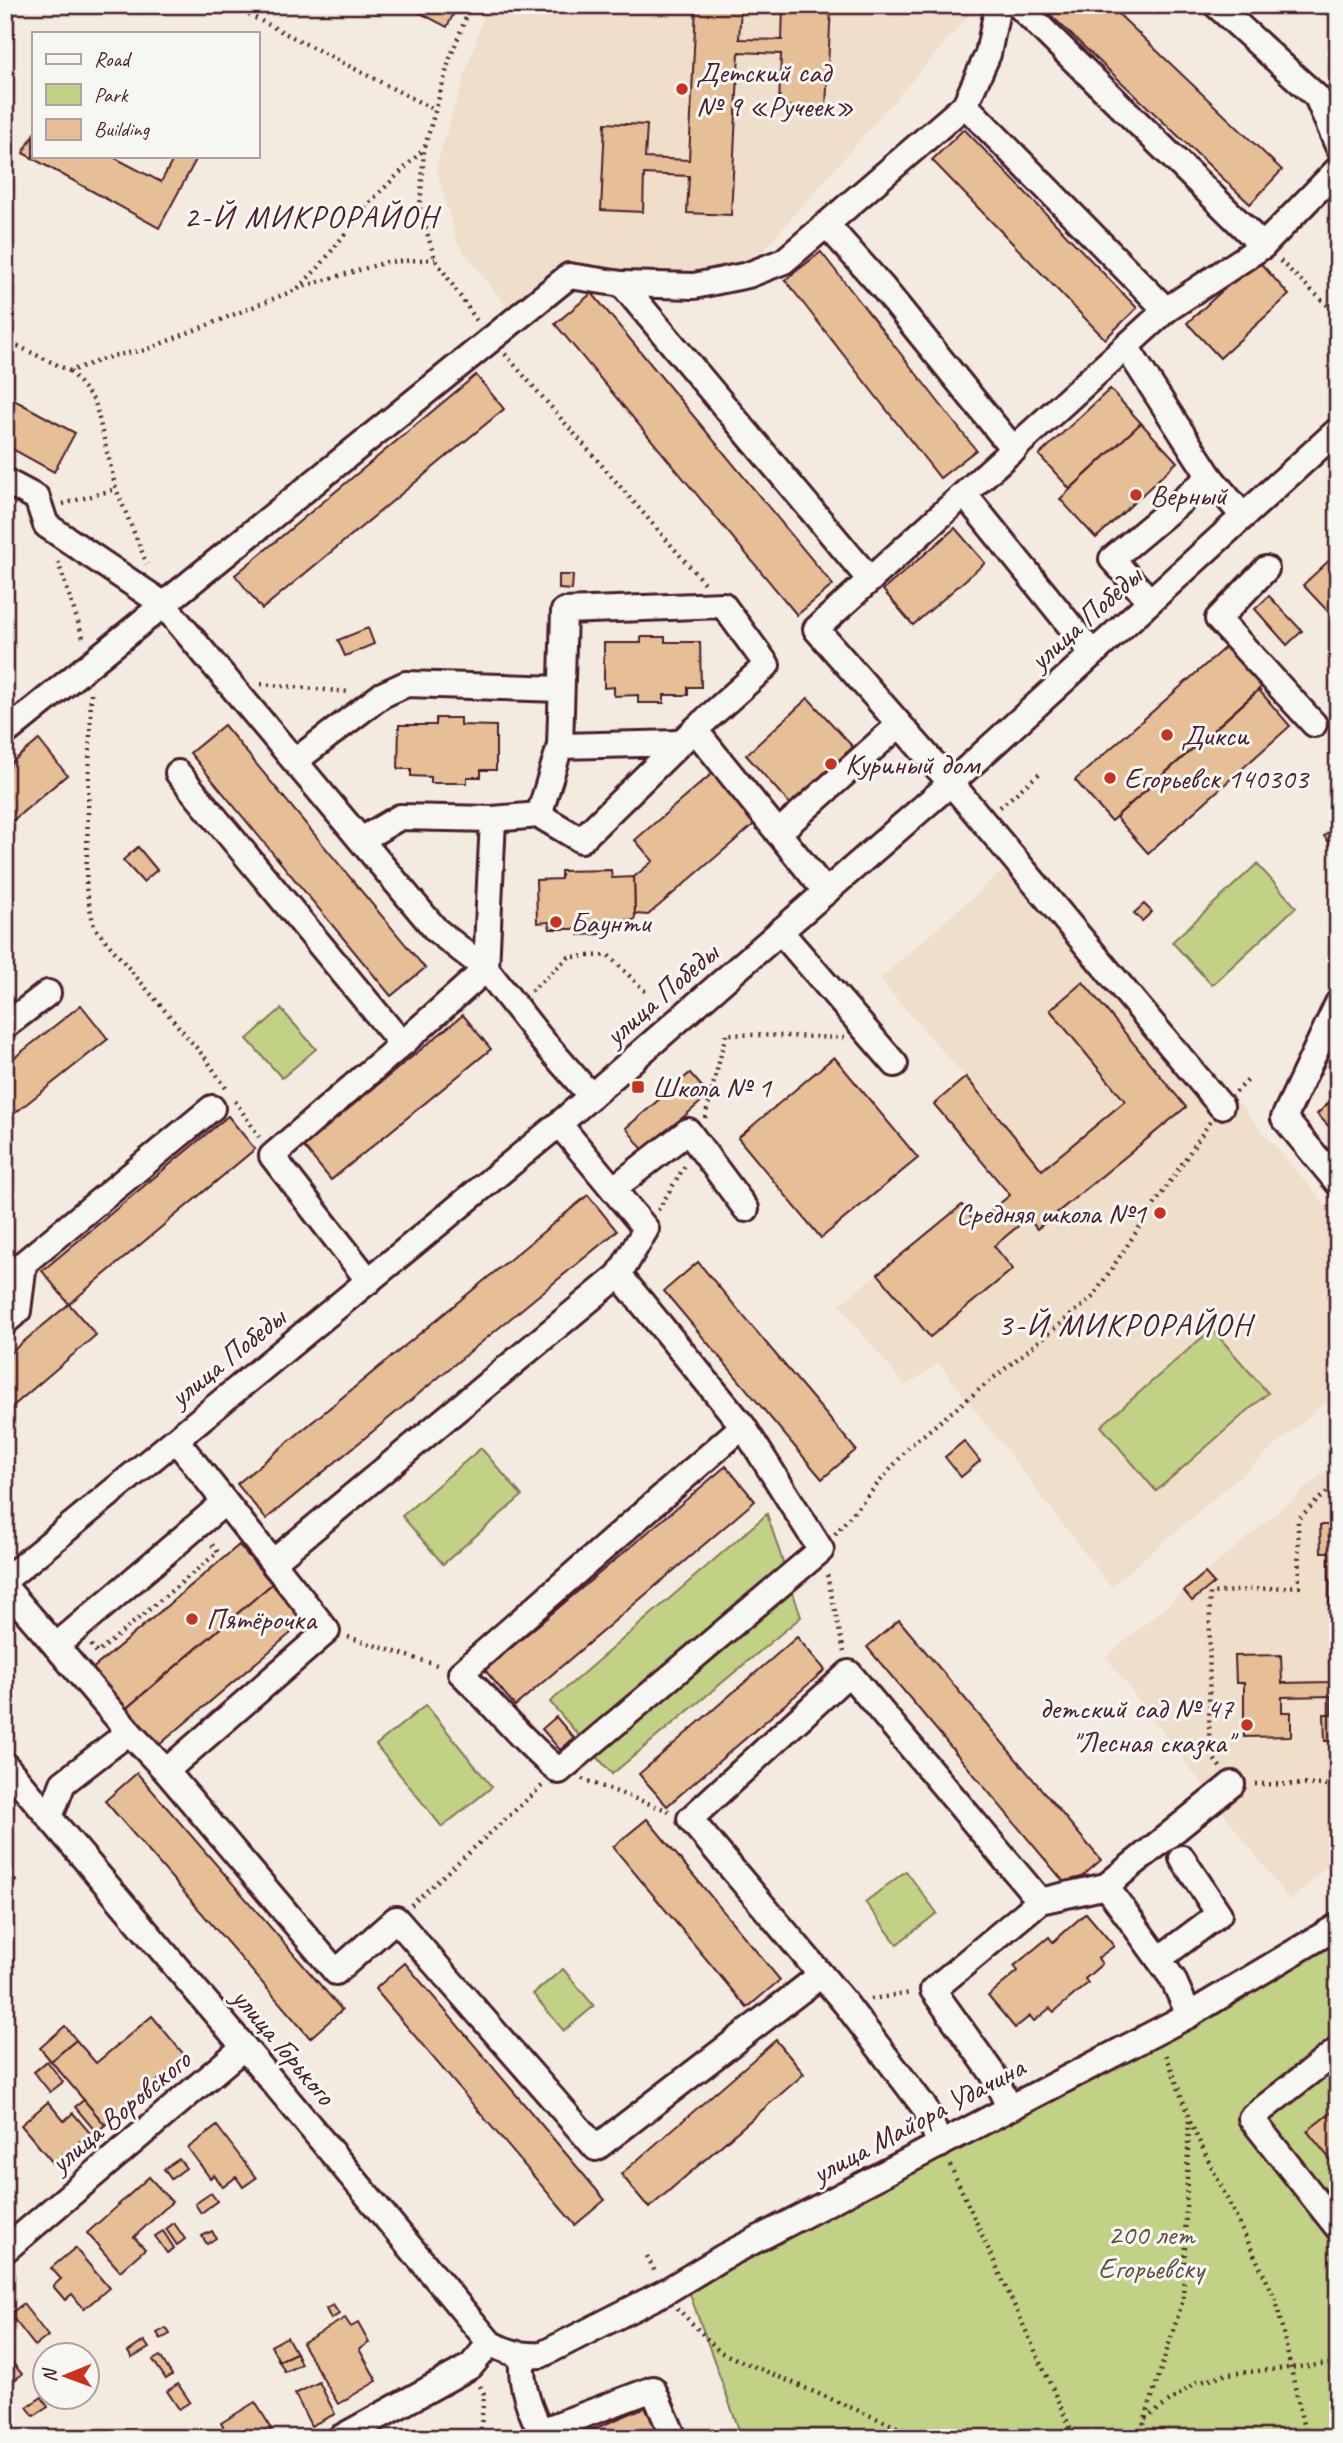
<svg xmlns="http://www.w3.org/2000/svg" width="1343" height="2443" font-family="Caveat,sans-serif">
<rect width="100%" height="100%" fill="#f3ebe0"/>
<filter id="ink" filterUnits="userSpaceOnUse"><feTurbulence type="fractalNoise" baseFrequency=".0143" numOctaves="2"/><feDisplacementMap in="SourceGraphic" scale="14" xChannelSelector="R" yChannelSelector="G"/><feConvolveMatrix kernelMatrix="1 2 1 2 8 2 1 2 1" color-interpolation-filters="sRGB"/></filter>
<g filter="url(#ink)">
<!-- built -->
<g fill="#efdeca">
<polygon points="487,5 958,5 972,12 755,260 691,273 626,273 564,263 508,308 457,243 436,166"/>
<polygon points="1025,851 1338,1220 1338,1392 1111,1587 939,1363 905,1386 839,1305 962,1205 976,1223 1010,1196 934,1104 965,1077 879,979"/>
<polygon points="1338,1461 1338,1856 1290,1901 1106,1657"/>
</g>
<!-- green -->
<g fill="#c1d185" stroke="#867858" stroke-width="2">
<polygon points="1257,864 1296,907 1212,985 1172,942"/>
<polygon points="281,1009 316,1049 282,1078 247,1039"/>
<polygon points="1212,1329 1268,1393 1156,1491 1101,1426"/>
<polygon points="481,1448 522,1496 443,1564 402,1516"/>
<polygon points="767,1514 801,1617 612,1774 550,1702"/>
<polygon points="426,1705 492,1787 442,1827 376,1745"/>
<polygon points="906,1871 937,1913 897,1944 865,1902"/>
<polygon points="1338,1940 1338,2438 742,2438 687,2286"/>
<polygon points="563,1969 594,2006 564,2031 533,1994"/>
</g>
<!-- building -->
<g fill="#e6bf97" stroke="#4a1f2b" stroke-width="2">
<polygon points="405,5 458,5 447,27"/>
<polygon points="696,5 741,6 739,39 782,40 783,5 831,5 826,108 779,106 781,54 739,52 731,215 687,213 689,176 644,174 643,212 601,210 605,123 647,125 645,158 689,160"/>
<polygon points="1040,5 1109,5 1282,170 1250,204"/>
<polygon points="964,129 1137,308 1105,339 932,160"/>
<polygon points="33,135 33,156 116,156 115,158 161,182 175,156 198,156 159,228 23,153"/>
<polygon points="821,252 976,450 940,478 785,280"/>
<polygon points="1257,259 1289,295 1220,358 1187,323"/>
<polygon points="592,293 833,585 797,615 555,324"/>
<polygon points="476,375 504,409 262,609 235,575"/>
<polygon points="1110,389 1141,423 1070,489 1039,455"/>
<polygon points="5,395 75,433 54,472 5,445"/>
<polygon points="1141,423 1177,462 1096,538 1060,499"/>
<polygon points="955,528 985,563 913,625 883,590"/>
<polygon points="1338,552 1338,618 1336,620 1303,585"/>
<polygon points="559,575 573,575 572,590 559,589"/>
<polygon points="1269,596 1302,631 1287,645 1255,609"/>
<polygon points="368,628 374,644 345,656 338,640"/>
<polygon points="641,637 665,637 665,642 700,642 701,687 688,687 688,695 664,695 664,703 638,703 638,695 614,696 614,687 604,688 604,643 641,643"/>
<polygon points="1230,643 1266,683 1111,821 1075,780"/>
<polygon points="1259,690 1290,726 1148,853 1116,817"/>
<polygon points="808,698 853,747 790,804 746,755"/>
<polygon points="436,718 460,718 460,725 496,726 496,770 481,770 481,777 467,777 467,783 431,783 431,777 411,776 411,769 398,769 399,725 436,725"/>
<polygon points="224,725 425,968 391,996 190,753"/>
<polygon points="39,740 67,775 5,827 5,768"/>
<polygon points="715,771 758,821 648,915 635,914 634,877 653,861 635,840"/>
<polygon points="1338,824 1338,853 1324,836"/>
<polygon points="138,847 157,870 143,882 123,860"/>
<polygon points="611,870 612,878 634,877 635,920 625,920 626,928 600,928 600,934 579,935 579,929 550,929 549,922 537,923 536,880 561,879 561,871"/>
<polygon points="1144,904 1152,912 1142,921 1134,913"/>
<polygon points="1083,982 1186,1107 1037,1229 1028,1218 994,1246 1013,1269 930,1337 878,1274 962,1205 976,1223 1010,1195 934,1104 966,1077 1042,1170 1125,1101 1050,1010"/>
<polygon points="81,1005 108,1039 5,1121 5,1065"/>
<polygon points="463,1015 491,1049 331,1180 303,1146"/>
<polygon points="834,1057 918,1158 821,1238 738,1138"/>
<polygon points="690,1073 709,1095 644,1151 626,1128"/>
<polygon points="1338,1094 1338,1136 1317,1114"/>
<polygon points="228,1116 255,1149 69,1304 42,1271"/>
<polygon points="588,1195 617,1231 266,1519 237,1484"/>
<polygon points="698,1262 856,1450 822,1479 664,1291"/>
<polygon points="69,1304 96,1335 5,1413 5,1357"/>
<polygon points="964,1441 980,1461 961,1477 945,1457"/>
<polygon points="726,1466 755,1501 515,1706 485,1670"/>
<polygon points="1320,1525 1338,1525 1338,1741 1325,1741 1324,1714 1331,1714 1331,1696 1282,1697 1282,1712 1291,1712 1291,1736 1244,1737 1244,1683 1236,1683 1235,1656 1281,1655 1282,1683 1330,1682 1329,1552 1321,1552"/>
<polygon points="239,1545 272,1584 117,1716 84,1676"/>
<polygon points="1205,1573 1214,1583 1192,1601 1184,1591"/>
<polygon points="272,1584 304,1622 159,1745 127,1708"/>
<polygon points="899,1620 1101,1860 1069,1888 867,1647"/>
<polygon points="797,1637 825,1670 667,1806 639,1774"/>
<polygon points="556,1717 574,1738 560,1750 542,1729"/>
<polygon points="137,1773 342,2010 310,2038 105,1801"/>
<polygon points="647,1819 780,1980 747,2008 613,1847"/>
<polygon points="5,1868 16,1881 5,1891"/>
<polygon points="1086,1913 1114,1946 1098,1958 1102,1964 1085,1979 1088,1983 1054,2012 1050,2008 1034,2021 1030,2016 1015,2028 988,1996 1018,1971 1014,1966 1049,1937 1053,1942"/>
<polygon points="405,1963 605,2200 575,2225 375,1989"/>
<polygon points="152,2016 186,2057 105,2125 51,2061 76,2040 96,2063"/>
<polygon points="65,2026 76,2040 51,2061 40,2048"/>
<polygon points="776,2040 804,2074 649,2208 621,2174"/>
<polygon points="47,2061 63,2082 50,2092 34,2072"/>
<polygon points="84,2100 105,2125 96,2132 75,2107"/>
<polygon points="48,2102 64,2121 73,2113 90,2133 53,2163 21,2125"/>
<polygon points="1338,2107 1338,2169 1307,2131"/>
<polygon points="217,2126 256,2178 243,2187 236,2177 223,2187 214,2175 210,2178 188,2148"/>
<polygon points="179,2159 186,2168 171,2179 164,2169"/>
<polygon points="149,2177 172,2202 134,2237 145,2249 120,2271 87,2233"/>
<polygon points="5,2191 12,2199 5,2205"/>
<polygon points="211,2193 217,2201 201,2213 195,2204"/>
<polygon points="174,2223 185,2239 177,2245 166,2229"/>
<polygon points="163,2231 174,2248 167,2253 155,2236"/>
<polygon points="212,2231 216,2238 207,2244 202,2236"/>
<polygon points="75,2248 109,2288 84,2309 72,2294 65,2300 53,2286 61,2279 51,2268"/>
<polygon points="23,2304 48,2336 35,2346 10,2314"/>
<polygon points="333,2305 339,2314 331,2319 326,2309"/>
<polygon points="345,2318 351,2327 358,2323 369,2343 359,2349 377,2381 338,2404 302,2343"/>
<polygon points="166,2328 170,2334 161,2339 157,2333"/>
<polygon points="287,2337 296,2353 279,2361 271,2346"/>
<polygon points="144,2341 149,2348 132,2358 128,2352"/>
<polygon points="296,2353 301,2364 285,2372 279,2361"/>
<polygon points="5,2354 22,2374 5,2388"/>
<polygon points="160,2356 172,2375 166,2379 153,2360"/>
<polygon points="319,2382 335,2414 311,2426 295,2394"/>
<polygon points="178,2384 190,2402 179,2409 167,2391"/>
<polygon points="42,2397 48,2407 34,2416 27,2407"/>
<polygon points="255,2402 272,2429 263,2435 265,2438 229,2438 221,2423"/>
<polygon points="646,2407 659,2438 572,2438"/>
</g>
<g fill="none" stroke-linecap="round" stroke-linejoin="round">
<!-- minor casing -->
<g stroke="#4a1f2b" stroke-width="30">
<g id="minor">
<polyline points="1018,5 1263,246"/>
<polyline points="1216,5 1317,97 1338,146"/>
<polyline points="965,105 1166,310"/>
<polyline points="827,225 883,288 1014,450"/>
<polyline points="622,284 694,286 748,275 784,261 965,105 988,54 998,5"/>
<polyline points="1127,348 1210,477 1243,516"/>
<polyline points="5,481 37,498 46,525 163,604 436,930 486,969 541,1039 591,1096"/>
<polyline points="965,495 1093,654"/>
<polyline points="1266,569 1218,619 1314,724"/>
<polyline points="1150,601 1112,559 1210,477"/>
<polyline points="695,730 826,892"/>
<polyline points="5,733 569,276 622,284 870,580"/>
<polyline points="295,761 382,695 406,684 561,689"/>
<polyline points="178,773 402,1044 272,1156 369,1281"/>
<polyline points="539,815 560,746 564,611 723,605 767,665 680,743"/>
<polyline points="778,833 899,725"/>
<polyline points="361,840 400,817 493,819"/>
<polyline points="780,931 895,1064"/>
<polyline points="1338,1003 1284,1118 1338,1183"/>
<polyline points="5,1026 48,993"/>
<polyline points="402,1044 486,969 493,819 539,815 581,840 680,743 560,746"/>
<polyline points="1221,1106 951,783 816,629 1166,310 1263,246 1338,169"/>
<path d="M559 1124 646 1229 619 1275 743 1426 821 1550 559 1771C523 1742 494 1705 461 1673L743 1426"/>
<polyline points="613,1189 688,1131 746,1209"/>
<polyline points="5,1322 18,1311 24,1263 212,1108"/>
<polyline points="273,1562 619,1275"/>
<polyline points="5,1580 559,1124 951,783 1338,430"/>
<polyline points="5,1587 56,1646"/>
<polyline points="129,1732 56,1646 225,1502"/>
<path d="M5 1765 244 2047 490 2343C508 2353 521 2356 541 2355L665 2292 723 2257 1189 2015 1338 1926"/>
<polyline points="166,1771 336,1972 396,1919 596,2148 821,1975"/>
<polyline points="50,1817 63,1783 129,1732 166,1771 327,1631 176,1440"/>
<polyline points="1106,1886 1232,1784"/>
<polyline points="1159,1959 1219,1914 1182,1858"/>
<polyline points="1338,2050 1251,2118 1338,2228"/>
<polyline points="1009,2107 993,2074 933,1990 1040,1901 1106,1886 1173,1979 1189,2015"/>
<polyline points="940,2145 925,2108 845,2003 690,1819 849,1673 1040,1901"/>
<polyline points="5,2250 244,2047"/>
<path d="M522 2356C520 2386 530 2412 544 2438"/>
<polyline points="541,2431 653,2389 674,2438"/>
<polyline points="340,2438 471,2366 490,2343"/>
</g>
</g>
<!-- path -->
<g stroke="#4a1f2b" stroke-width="4.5" stroke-dasharray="2 5" stroke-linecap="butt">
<polyline points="230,5 435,110"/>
<polyline points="471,5 450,58 424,150 420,209 435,259 477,321"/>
<polyline points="1280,261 1338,315"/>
<polyline points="298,288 319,267 369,203 423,150"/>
<polyline points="5,340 70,371 112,356 145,350 308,285 387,262 435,259"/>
<polyline points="505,354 704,583"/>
<polyline points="70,371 95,402 116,489 147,564"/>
<polyline points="63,504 116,489"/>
<polyline points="58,562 84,640"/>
<polyline points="261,684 349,692"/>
<polyline points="91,693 86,888 94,927 206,1059 228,1091"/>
<polyline points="1000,807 1040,773"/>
<polyline points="531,991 569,957 608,955 648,994"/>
<polyline points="1236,1092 1248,1080"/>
<polyline points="235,1101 259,1137"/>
<polyline points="705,1118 726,1034 844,1038"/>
<polyline points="658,1210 686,1164"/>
<polyline points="835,1534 911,1445 1092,1298 1210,1122"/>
<polyline points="827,1575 844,1652"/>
<polyline points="348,1637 440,1666"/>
<polyline points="91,1645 97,1653 218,1552 209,1541"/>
<polyline points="1220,1767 1209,1752 1210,1593 1299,1586 1298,1519 1338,1481"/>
<polyline points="582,1779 669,1811"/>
<polyline points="1255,1784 1338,1785"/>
<polyline points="411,1905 542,1786"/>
<polyline points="871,1999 911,1993"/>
<polyline points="1190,2122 1276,2300 1306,2438"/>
<polyline points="950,2165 1075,2438"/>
<polyline points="647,2256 656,2274"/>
<polyline points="677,2308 720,2352 923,2438"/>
<polyline points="480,2386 484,2394 480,2438"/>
<polyline points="1145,2419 1197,2382 1228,2374 1338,2363"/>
<polyline points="1139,2438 1183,2300 1189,2118 1165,2051"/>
</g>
<!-- minor -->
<use href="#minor" stroke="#f6f6f2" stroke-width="24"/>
</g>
</g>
<!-- markers -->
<g fill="#c8321e" stroke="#f6f6f2" stroke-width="2.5">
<circle cx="682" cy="89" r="7"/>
<circle cx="1136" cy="495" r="7"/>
<circle cx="1167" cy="735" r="7"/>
<circle cx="831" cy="764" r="7"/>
<circle cx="1110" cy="778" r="7"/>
<circle cx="556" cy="922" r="7"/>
<rect x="631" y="1080" width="14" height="14" rx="3.5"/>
<circle cx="1160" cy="1213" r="7"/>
<circle cx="192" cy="1619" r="7"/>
<circle cx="1247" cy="1725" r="7"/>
</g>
<g text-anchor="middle" stroke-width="6" stroke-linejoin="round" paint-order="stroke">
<!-- poi labels -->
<g font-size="30" fill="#4a1f2b" stroke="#f6f6f2" text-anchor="start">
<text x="696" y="82">Детский сад<tspan x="696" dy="34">№ 9 «Ручеек»</tspan></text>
<text x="1150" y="505">Верный</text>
<text x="1181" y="745">Дикси</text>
<text x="845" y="774">Куриный дом</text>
<text x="1124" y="788">Егорьевск 140303</text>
<text x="570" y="932">Баунти</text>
<text x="652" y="1097">Школа № 1</text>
<text x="1146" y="1223" text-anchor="end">Средняя школа №1</text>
<text x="206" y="1629">Пятёрочка</text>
<text x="1233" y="1718" text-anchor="end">детский сад № 47<tspan x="1233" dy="34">"Лесная сказка"</tspan></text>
</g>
<!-- street labels -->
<g font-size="30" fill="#4a1f2b" stroke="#f6f6f2">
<text transform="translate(1085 618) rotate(-42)" y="10">улица Победы</text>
<text transform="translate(661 994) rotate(-41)" y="10">улица Победы</text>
<text transform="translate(227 1357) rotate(-39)" y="10">улица Победы</text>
<text transform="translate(284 2046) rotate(50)" y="10">улица Горького</text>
<text transform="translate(120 2111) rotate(-40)" y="10">улица Воровского</text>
<text transform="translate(918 2120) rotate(-28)" y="10">улица Майора Удачина</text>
</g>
<!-- park labels -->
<g font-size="30" fill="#684c42" stroke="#f6f6f2">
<text x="1151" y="2244">200 лет<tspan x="1151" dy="34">Егорьевску</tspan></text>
</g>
<!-- neighbourhood labels -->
<g font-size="32" letter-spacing="2" fill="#4a1f2b" stroke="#f6f6f2">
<text x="311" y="227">2-Й МИКРОРАЙОН</text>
<text x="1125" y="1335">3-Й МИКРОРАЙОН</text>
</g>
</g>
<!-- margin -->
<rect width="1343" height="2443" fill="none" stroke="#f6f6f2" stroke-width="28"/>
<rect x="14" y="14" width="1315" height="2415" fill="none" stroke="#4a1f2b" stroke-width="2.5" filter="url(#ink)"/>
<!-- legend -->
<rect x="32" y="32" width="228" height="126" fill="#f6f6f2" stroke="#b1a0a2" stroke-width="2"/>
<rect x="46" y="54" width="35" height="10" fill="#f6f6f2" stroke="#b1a0a2" stroke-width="2"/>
<text x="94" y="66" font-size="21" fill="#4a1f2b">Road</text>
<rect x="46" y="84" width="35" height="21" fill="#c1d185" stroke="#b1a0a2" stroke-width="2"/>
<text x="94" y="102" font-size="21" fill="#4a1f2b">Park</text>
<rect x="46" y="119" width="35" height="21" fill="#e6bf97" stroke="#b1a0a2" stroke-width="2"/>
<text x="94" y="136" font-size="21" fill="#4a1f2b">Building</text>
<!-- north arrow -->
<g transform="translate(66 2376) rotate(269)"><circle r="33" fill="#f6f6f2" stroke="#b1a0a2" stroke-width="2"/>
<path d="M0-5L12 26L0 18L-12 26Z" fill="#c8321e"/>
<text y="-10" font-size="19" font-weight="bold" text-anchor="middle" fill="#4a1f2b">N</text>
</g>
</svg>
